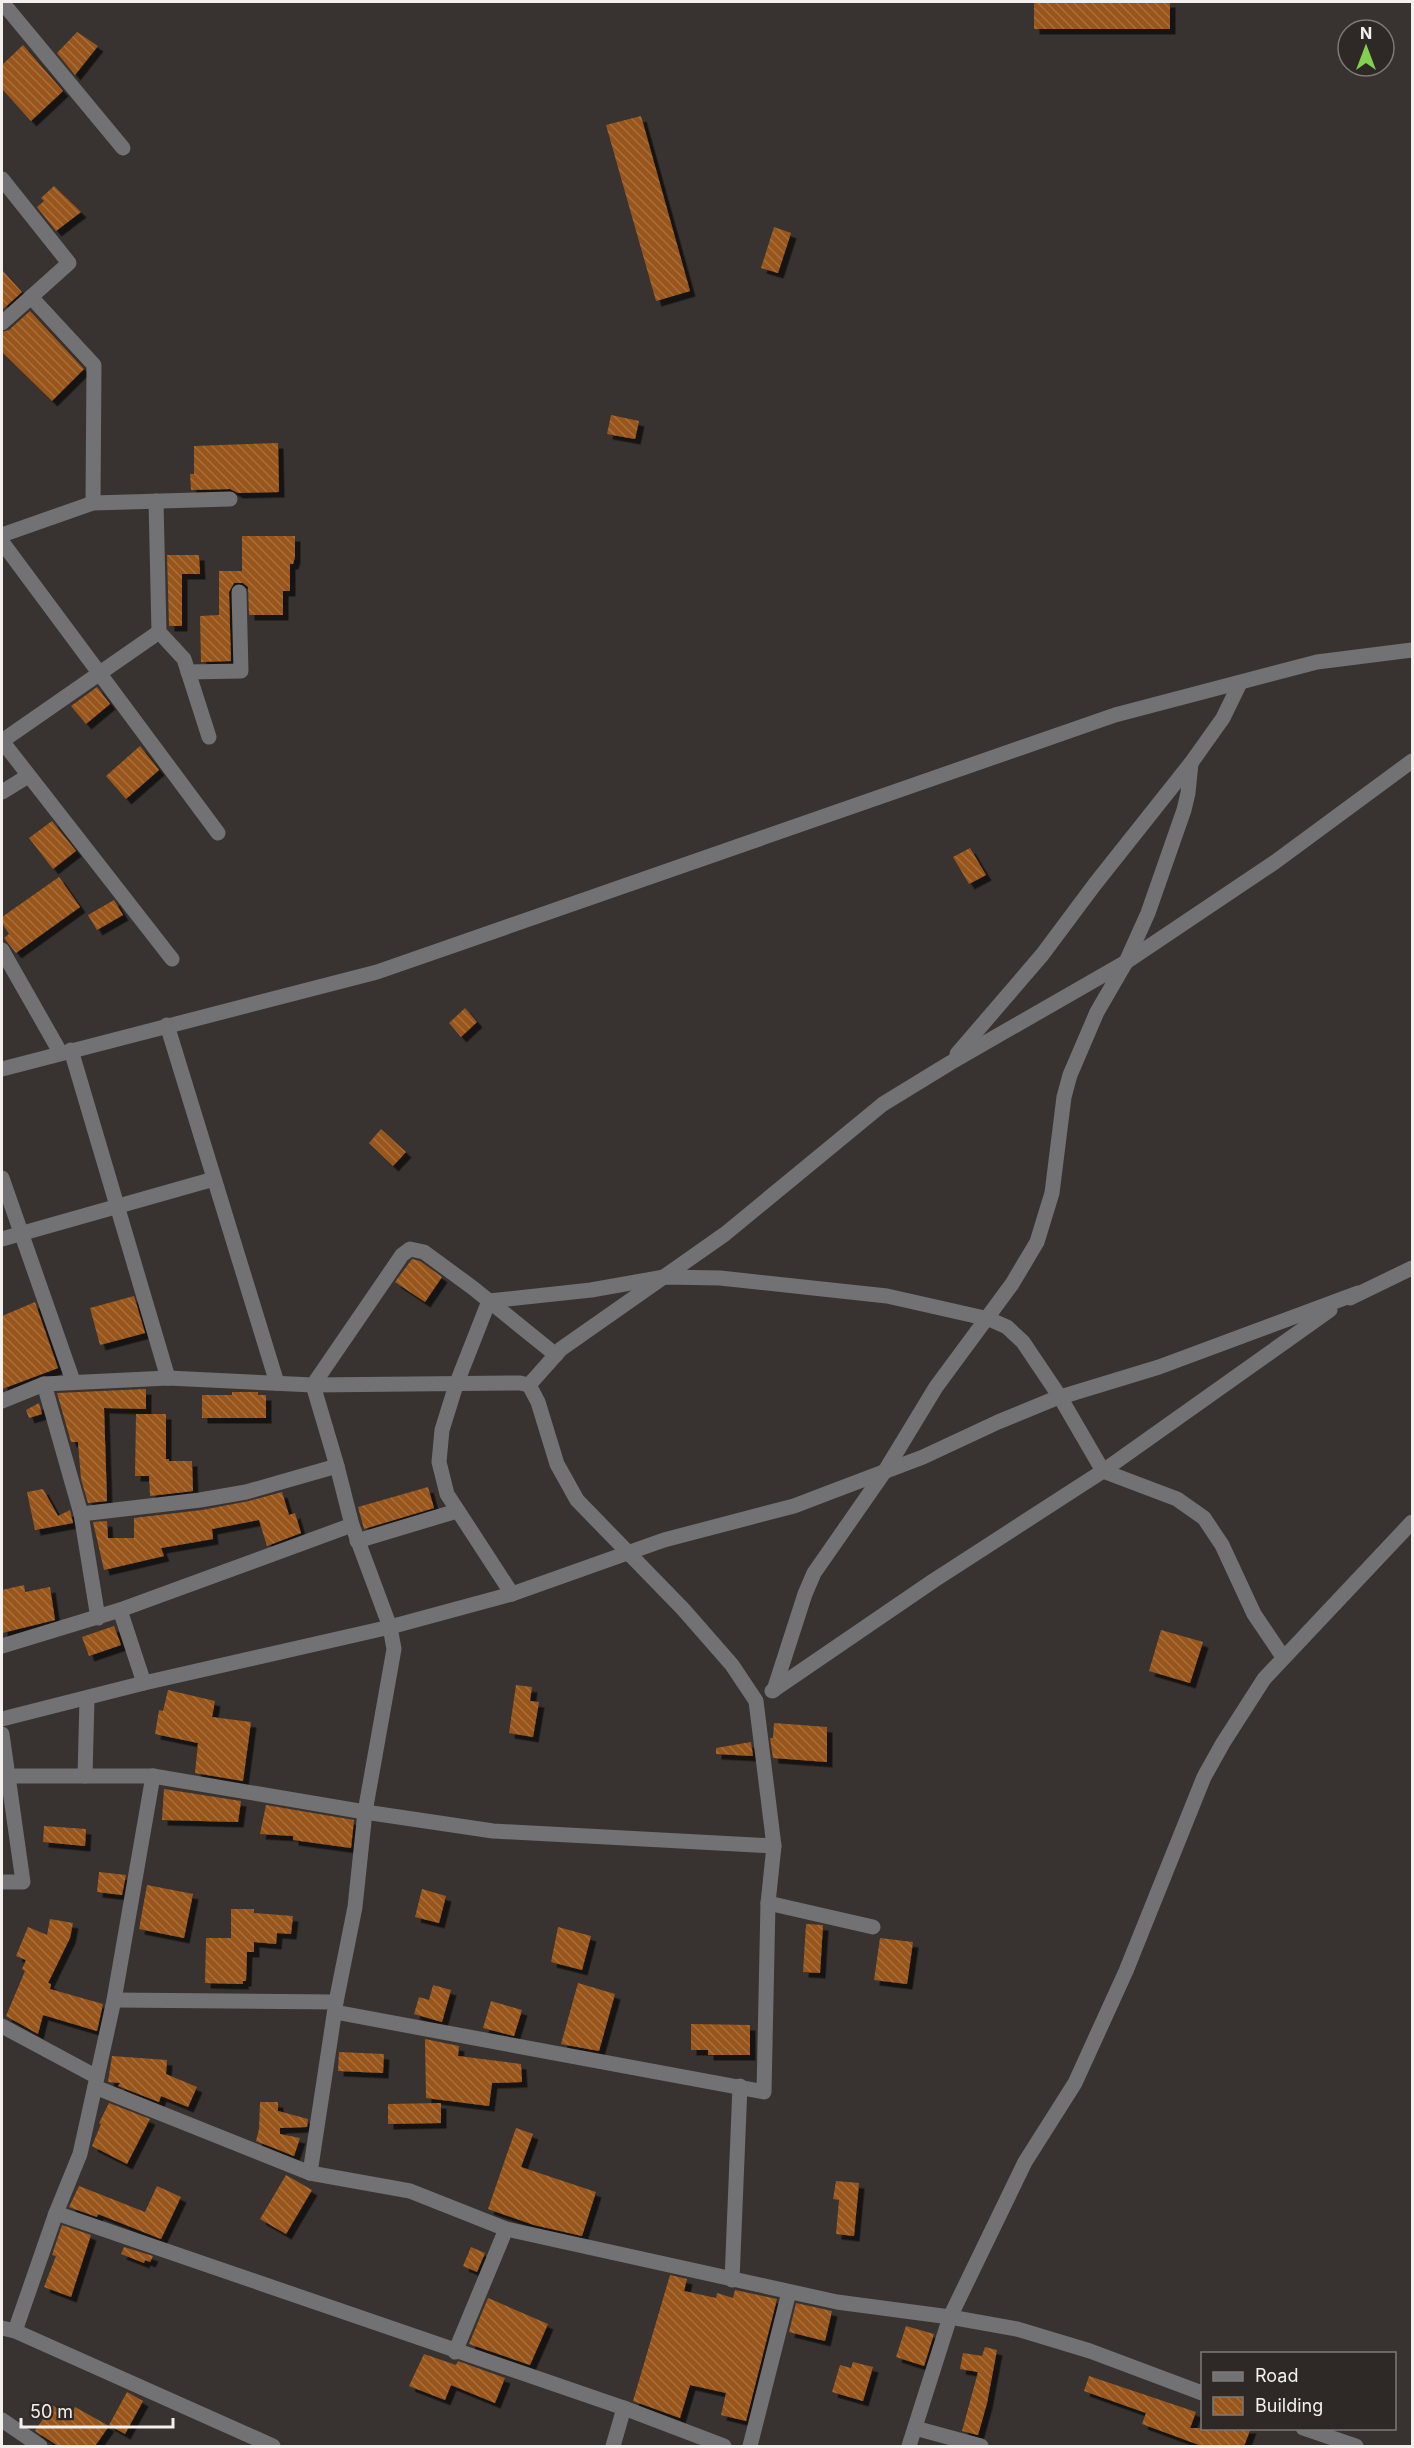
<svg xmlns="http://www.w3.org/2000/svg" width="1414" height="2448" font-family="Inter,sans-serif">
<defs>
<pattern id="building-back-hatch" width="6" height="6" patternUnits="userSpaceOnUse" patternTransform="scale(1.5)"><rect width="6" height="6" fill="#99561a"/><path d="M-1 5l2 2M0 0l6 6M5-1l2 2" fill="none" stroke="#a86f3c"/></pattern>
<filter id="shadow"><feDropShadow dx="5.5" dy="5.5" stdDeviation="0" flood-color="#0009"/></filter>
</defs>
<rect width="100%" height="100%" fill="#383330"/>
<!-- building -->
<g fill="url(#building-back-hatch)" filter="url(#shadow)">
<rect x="1034" y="2" width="136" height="27"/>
<polygon points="77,32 98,46 75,75 57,53"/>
<polygon points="23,45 63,91 31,121 2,89 2,65"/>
<polygon points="641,116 690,291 656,301 606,125"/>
<polygon points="54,186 81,212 56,231 37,207 44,201 41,198"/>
<polygon points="774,227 791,233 778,273 761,268"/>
<polygon points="2,270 22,292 2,310"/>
<polygon points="30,311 84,369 52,401 2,352 2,332 9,330"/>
<polygon points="611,415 639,421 635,439 607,434"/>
<polygon points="278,443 279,492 238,493 230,489 191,490 190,474 194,474 194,446"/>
<polygon points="242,536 295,536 295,557 293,564 290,564 290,591 283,591 283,615 249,615 248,587 243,583 234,583 229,592 231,661 201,662 200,616 219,615 219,571 242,571"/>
<polygon points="167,555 199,555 200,574 182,574 182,626 169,626"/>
<polygon points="97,687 110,704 86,724 71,706"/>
<polygon points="140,746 159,770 126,799 106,776"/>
<polygon points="52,821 76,851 53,869 29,838"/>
<polygon points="970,848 986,875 969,884 953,857"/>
<polygon points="59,877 80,907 16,953 4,938 9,934 2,923 2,917"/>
<polygon points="114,900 123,915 97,930 88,915"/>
<polygon points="465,1008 477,1022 461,1037 449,1023"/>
<polygon points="381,1129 406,1152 393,1166 369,1143"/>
<polygon points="412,1259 420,1261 442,1277 425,1302 395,1282"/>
<polygon points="134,1296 145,1333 100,1345 90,1308"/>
<polygon points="35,1302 58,1368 2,1389 2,1316"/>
<polygon points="146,1389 146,1409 104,1408 107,1501 88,1503 81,1479 78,1442 71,1442 57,1393"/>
<polygon points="232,1392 258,1392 258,1395 266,1395 266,1418 202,1418 202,1395 232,1395"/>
<polygon points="39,1403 42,1414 29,1418 26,1410"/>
<polygon points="136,1414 166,1414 166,1459 169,1459 169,1461 192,1461 193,1491 150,1496 149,1476 135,1476"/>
<polygon points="428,1487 434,1508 364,1529 358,1507"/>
<polygon points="43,1489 58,1516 70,1510 73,1523 35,1530 27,1492"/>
<polygon points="282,1492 289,1515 295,1513 301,1533 267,1546 259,1520 212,1529 213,1539 161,1548 164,1556 104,1570 93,1522 107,1521 108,1538 134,1538 134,1518 202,1510 249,1501"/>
<polygon points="24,1585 25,1592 50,1587 55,1620 2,1633 2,1590"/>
<polygon points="114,1626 121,1645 89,1656 82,1637"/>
<polygon points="1161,1630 1203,1642 1190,1683 1149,1671"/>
<polygon points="516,1685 532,1687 530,1701 539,1702 533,1737 509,1733"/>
<polygon points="168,1690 215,1701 212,1717 251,1722 243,1781 195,1773 198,1743 155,1734 159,1710 163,1711"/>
<polygon points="774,1723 827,1727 827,1762 773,1758 770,1738 773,1738"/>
<polygon points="751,1742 753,1756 716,1754 716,1748"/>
<polygon points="164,1789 241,1801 238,1822 162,1820"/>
<polygon points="266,1805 354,1820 351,1848 293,1840 293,1836 260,1834"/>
<polygon points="44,1826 86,1829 85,1846 43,1842"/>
<polygon points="99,1872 126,1875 122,1895 97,1892"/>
<polygon points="147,1885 193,1894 184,1938 139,1929"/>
<polygon points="422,1889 446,1896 439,1923 415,1917"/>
<polygon points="231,1909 254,1909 254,1913 293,1916 291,1934 277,1933 276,1944 254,1942 254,1952 247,1952 246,1981 243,1981 243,1984 205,1983 206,1938 231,1938"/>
<polygon points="50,1919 73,1923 70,1938 48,1983 51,1984 50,1989 103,2004 97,2031 43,2015 38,2034 6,2016 25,1971 22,1969 26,1960 16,1956 28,1927 47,1935"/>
<polygon points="806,1924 823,1925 820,1973 803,1972"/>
<polygon points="558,1927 591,1936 582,1970 551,1962"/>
<polygon points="880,1938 913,1942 907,1984 874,1980"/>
<polygon points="578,1983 615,1994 599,2051 561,2044"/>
<polygon points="433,1985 451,1990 442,2022 414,2014 419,1997 429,2000"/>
<polygon points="491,2001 522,2010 514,2036 483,2028"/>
<polygon points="691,2024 750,2025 750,2055 708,2055 708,2050 691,2050"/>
<polygon points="425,2039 459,2046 458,2056 521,2064 522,2082 492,2083 489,2106 426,2098"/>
<polygon points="339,2052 384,2054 383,2073 338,2071"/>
<polygon points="112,2056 167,2060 166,2074 197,2087 188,2107 161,2096 159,2102 118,2086 120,2083 108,2082"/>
<polygon points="260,2102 278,2102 278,2111 308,2119 307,2127 280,2128 280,2134 300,2138 294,2156 256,2141 259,2129"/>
<polygon points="109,2103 150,2119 127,2164 92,2146 101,2124 99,2123"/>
<polygon points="441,2103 441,2123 388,2124 388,2104"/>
<polygon points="516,2128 533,2134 521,2167 596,2192 582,2236 534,2225 488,2209"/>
<polygon points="286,2175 312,2190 286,2234 260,2219"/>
<polygon points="836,2181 859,2183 854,2236 836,2234 839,2200 833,2199"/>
<polygon points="79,2186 145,2212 157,2186 181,2197 161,2239 98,2214 97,2217 69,2207"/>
<polygon points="62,2225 91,2235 71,2297 44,2287 56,2256 52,2255"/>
<polygon points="124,2247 153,2256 150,2262 145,2260 144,2263 121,2254"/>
<polygon points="471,2247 485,2253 477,2272 463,2266"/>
<polygon points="670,2275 687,2279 684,2291 716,2298 717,2293 733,2298 735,2290 777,2299 746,2421 721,2415 726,2393 690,2385 680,2418 633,2401"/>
<polygon points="488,2298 548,2324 530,2365 469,2344"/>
<polygon points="796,2303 832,2311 825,2341 789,2332"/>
<polygon points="906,2326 934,2334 924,2366 896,2357"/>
<polygon points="985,2347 997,2350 987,2403 978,2435 962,2431 978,2372 960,2369 963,2353 982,2356"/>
<polygon points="424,2354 456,2365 458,2361 505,2378 495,2403 451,2385 445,2400 409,2386"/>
<polygon points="853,2362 873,2367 863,2401 832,2392 840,2365 851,2368"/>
<polygon points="1089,2376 1196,2412 1190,2428 1251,2428 1244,2446 1202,2446 1142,2424 1146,2413 1084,2391"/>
<polygon points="127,2392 143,2401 125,2434 109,2425"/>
<polygon points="52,2405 70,2416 75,2407 109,2426 95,2446 58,2446 35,2431"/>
</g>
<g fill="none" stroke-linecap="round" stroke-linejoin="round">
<!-- street -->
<g stroke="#727174" stroke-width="15">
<polyline points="2,2 123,148"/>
<polyline points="2,179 69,263 2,323"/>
<polyline points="31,297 94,365 93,503"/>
<polyline points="156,501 159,632 184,659 209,737"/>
<polyline points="2,535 93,503 230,499"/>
<polyline points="2,542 218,833"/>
<polyline points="188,672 241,671 239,592"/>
<polyline points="2,741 172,959"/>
<polyline points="2,741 159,632"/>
<polyline points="2,792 28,776"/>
<polyline points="2,950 60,1052"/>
<polyline points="167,1025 277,1383"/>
<polyline points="71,1050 168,1378"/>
<polyline points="957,1054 1042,955 1095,884 1191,763 1223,718 1240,683"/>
<polyline points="2,1069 377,972 1115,715 1317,662 1412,650"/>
<polyline points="2,1178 73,1381"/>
<polyline points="2,1239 214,1179"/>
<polyline points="1350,1298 1412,1268"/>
<polyline points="44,1384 81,1514 98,1618"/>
<polyline points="529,1385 561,1349 725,1234 883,1104 950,1063 1126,962 1275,862 1412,761"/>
<polyline points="2,1401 44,1384 168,1378 313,1385 520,1383 529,1385 538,1402 557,1464 577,1500 683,1609 732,1665 756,1701 774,1846 768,1903 764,2092 335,2012"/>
<polyline points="81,1514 200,1500 246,1492 337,1466"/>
<polyline points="357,1541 457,1511"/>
<polyline points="512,1594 447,1494 439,1462 442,1430 456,1385 489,1301 591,1290 664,1277 720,1278 887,1296 989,1319 1007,1327 1023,1342 1060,1397 1103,1471 1177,1499 1204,1518 1222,1545 1254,1614 1283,1657"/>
<polyline points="120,1610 144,1683"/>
<polyline points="2,1646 120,1610 352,1525"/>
<polyline points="774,1690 805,1594 814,1573 885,1471 936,1387 1012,1284 1037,1242 1052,1193 1064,1097 1070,1075 1097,1012 1126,962 1148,913 1184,810 1188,793 1191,763"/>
<polyline points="772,1691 933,1581 1103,1471 1330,1310"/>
<polyline points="2,1719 144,1683 390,1627 512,1594 664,1540 794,1506 828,1493 923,1457 998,1422 1054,1399 1159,1367 1358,1293"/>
<polyline points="2,1734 23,1882 2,1882"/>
<polyline points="8,1776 153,1776 365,1812 493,1831 774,1846"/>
<polyline points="85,1776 87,1699"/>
<polyline points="768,1903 873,1927"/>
<polyline points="114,2000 336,2002"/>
<polyline points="2,2026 97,2077"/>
<polyline points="95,2087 310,2173 410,2191 506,2229 837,2302 950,2317 1017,2329 1090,2351 1202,2393"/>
<polyline points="310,2173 336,2002 355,1907 365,1812 394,1649 390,1627 352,1525 337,1466 313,1385 402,1255 410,1249 424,1252 473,1288 556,1355"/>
<polyline points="56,2213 624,2408 724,2446"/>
<polyline points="732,2280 740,2086"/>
<polyline points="2,2328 15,2331 273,2446"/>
<polyline points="15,2331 56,2213 80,2154 114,2000 153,1776"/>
<polyline points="455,2352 506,2229"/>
<polyline points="2,2420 40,2446"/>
<polyline points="915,2428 981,2446"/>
<polyline points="1303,2428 1356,2446"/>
<polyline points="613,2446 624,2408"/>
<polyline points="750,2446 789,2292"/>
<polyline points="909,2446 950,2317 1025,2162 1075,2083 1126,1971 1204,1777 1223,1743 1264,1679 1412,1522"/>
</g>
</g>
<!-- border -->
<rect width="1414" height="2448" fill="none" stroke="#f3f0ee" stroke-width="6"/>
<!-- legend -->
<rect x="1201" y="2352" width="195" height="78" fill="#2e2926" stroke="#7d7976" stroke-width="1.5"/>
<rect x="1213" y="2372" width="30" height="9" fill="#727174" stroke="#7d7976" stroke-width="1.5"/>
<text x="1255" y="2382" font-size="18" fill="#f3f0ee">Road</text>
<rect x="1213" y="2397" width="30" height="18" fill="url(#building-back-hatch)" stroke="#7d7976" stroke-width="1.5"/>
<text x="1255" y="2412" font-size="18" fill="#f3f0ee">Building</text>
<!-- north arrow -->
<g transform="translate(1366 48)"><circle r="28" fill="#2e2926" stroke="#7d7976" stroke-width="1.5"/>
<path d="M0-4.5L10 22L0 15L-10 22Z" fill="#81d050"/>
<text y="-9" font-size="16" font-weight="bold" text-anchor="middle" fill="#f3f0ee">N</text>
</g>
<!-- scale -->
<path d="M21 2418v9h152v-9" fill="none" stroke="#f3f0ee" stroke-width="3"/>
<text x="30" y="2418" font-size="18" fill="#f3f0ee" stroke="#2e2926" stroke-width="4.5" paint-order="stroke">50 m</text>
</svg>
